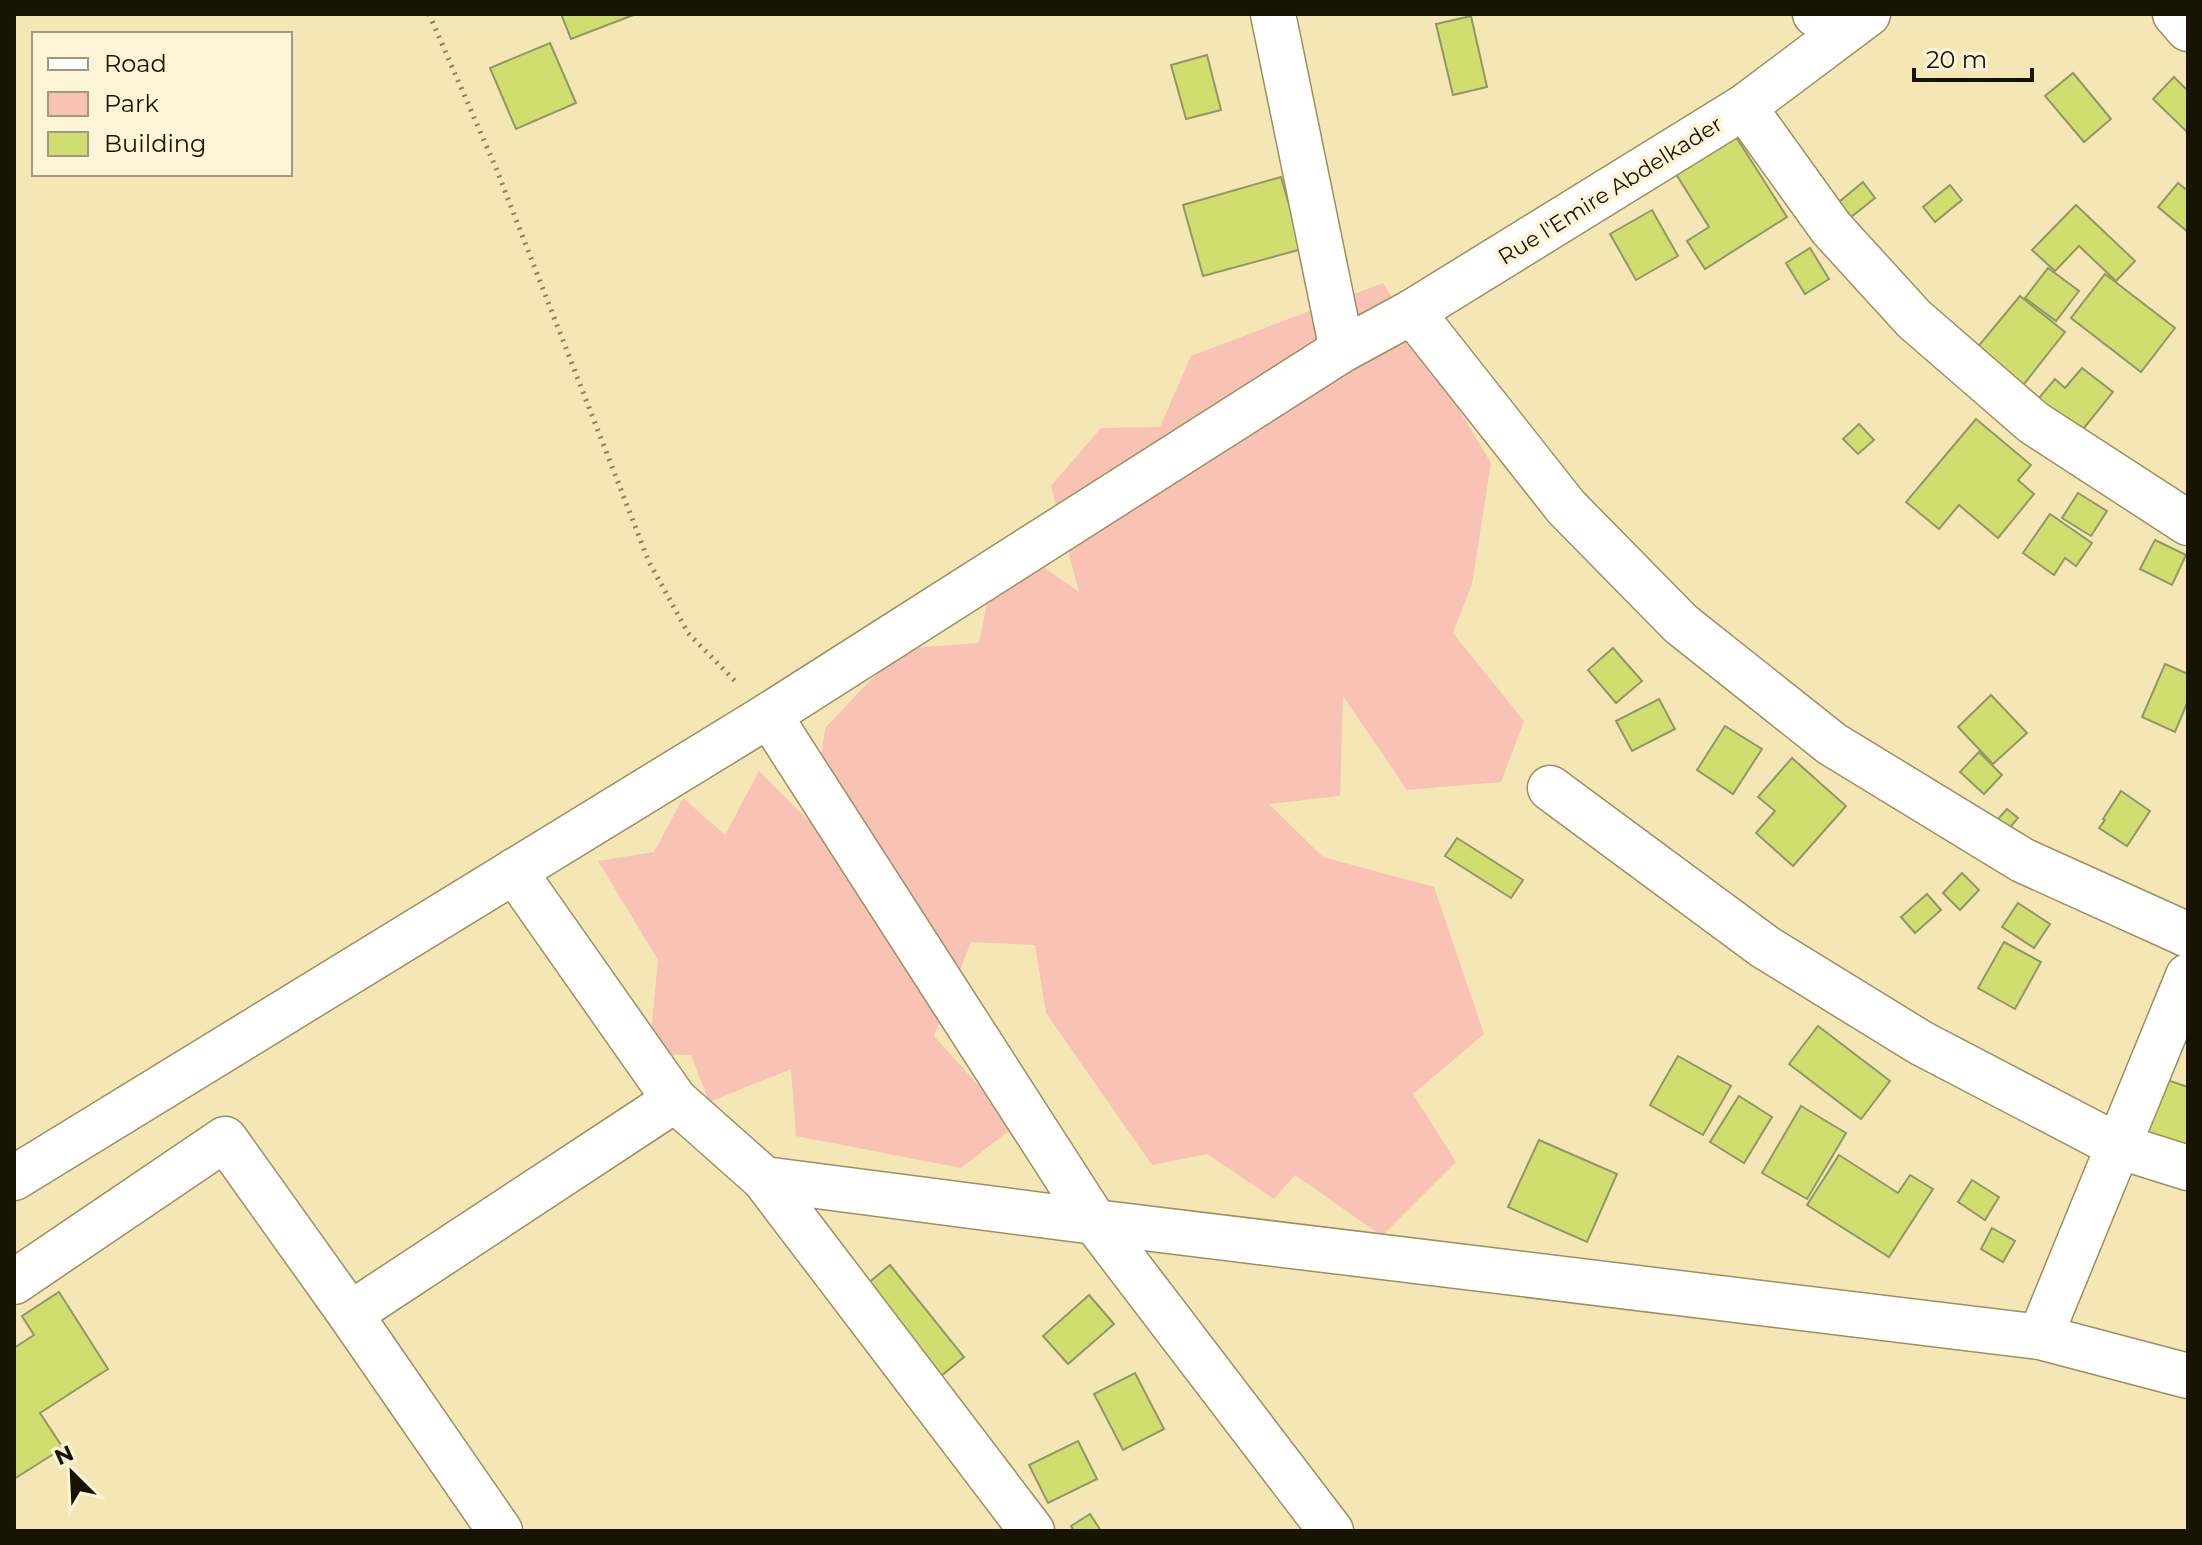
<svg xmlns="http://www.w3.org/2000/svg" width="2202" height="1545" font-family="Montserrat,sans-serif">
<rect width="100%" height="100%" fill="#f5e7b5"/>
<!-- green -->
<polygon fill="#f8c2b5" points="1383,283 1491,463 1472,584 1453,633 1524,721 1501,782 1407,790 1343,696 1340,796 1269,804 1323,857 1434,887 1484,1034 1413,1094 1456,1162 1382,1236 1295,1175 1274,1199 1207,1154 1152,1165 1046,1013 1035,945 971,942 934,1036 1015,1126 961,1168 796,1136 791,1069 709,1102 691,1055 649,1054 658,960 598,861 654,852 683,798 725,835 759,771 812,824 825,728 900,649 979,643 988,599 1042,566 1079,592 1051,486 1101,428 1160,427 1191,356"/>
<!-- building -->
<g fill="#d2dd70" stroke="#919768" stroke-width="2">
<polygon points="561,14 636,14 571,39"/>
<polygon points="1471,16 1487,87 1453,95 1436,24"/>
<polygon points="550,43 576,103 516,129 490,68"/>
<polygon points="1207,55 1221,110 1186,119 1171,65"/>
<polygon points="2073,73 2111,119 2084,142 2045,96"/>
<polygon points="2174,77 2188,91 2187,132 2153,99"/>
<polygon points="1731,129 1787,217 1705,269 1687,241 1709,227 1671,166"/>
<polygon points="1281,177 1302,249 1203,276 1183,205"/>
<polygon points="1863,182 1875,198 1851,217 1839,202"/>
<polygon points="2178,183 2188,191 2188,232 2158,207"/>
<polygon points="1950,185 1962,200 1935,222 1923,207"/>
<polygon points="2076,205 2135,261 2116,281 2079,246 2055,271 2032,250"/>
<polygon points="1652,210 1678,256 1636,280 1610,234"/>
<polygon points="1810,248 1829,279 1805,294 1786,263"/>
<polygon points="2048,268 2079,291 2056,321 2025,298"/>
<polygon points="2105,274 2175,328 2141,372 2071,318"/>
<polygon points="2020,296 2065,332 2017,393 1971,355"/>
<polygon points="2082,368 2113,392 2080,433 2038,399 2055,379 2065,388"/>
<polygon points="1976,419 2031,465 2018,480 2034,494 1998,538 1959,505 1939,529 1906,502"/>
<polygon points="1859,424 1874,440 1858,454 1843,439"/>
<polygon points="2078,493 2107,511 2091,536 2062,518"/>
<polygon points="2050,514 2092,543 2076,566 2065,558 2054,575 2023,553"/>
<polygon points="2155,540 2186,555 2172,585 2140,569"/>
<polygon points="1613,648 1642,681 1616,703 1588,670"/>
<polygon points="2165,664 2188,674 2188,701 2175,732 2142,717"/>
<polygon points="1991,695 2027,733 1993,764 1958,727"/>
<polygon points="1659,699 1675,729 1632,751 1616,721"/>
<polygon points="1725,726 1762,749 1733,794 1697,770"/>
<polygon points="1979,752 2002,775 1984,794 1960,772"/>
<polygon points="1792,758 1846,806 1793,866 1756,833 1775,811 1758,797"/>
<polygon points="2121,791 2150,811 2127,846 2099,828 2105,820 2103,819"/>
<polygon points="2007,809 2018,818 2002,837 1991,827"/>
<polygon points="1457,838 1523,880 1511,898 1445,856"/>
<polygon points="1962,873 1979,890 1960,910 1943,893"/>
<polygon points="1927,894 1941,910 1915,933 1901,917"/>
<polygon points="2018,903 2050,924 2034,948 2002,927"/>
<polygon points="2004,942 2041,962 2015,1009 1978,988"/>
<polygon points="1818,1026 1890,1081 1861,1119 1789,1064"/>
<polygon points="1678,1056 1731,1086 1703,1135 1650,1105"/>
<polygon points="2155,1076 2188,1087 2188,1155 2135,1138"/>
<polygon points="1739,1096 1772,1117 1744,1163 1710,1142"/>
<polygon points="1801,1106 1846,1133 1807,1199 1762,1173"/>
<polygon points="1539,1140 1617,1174 1587,1242 1508,1207"/>
<polygon points="1839,1155 1898,1193 1910,1175 1933,1189 1889,1257 1807,1205"/>
<polygon points="1972,1180 1999,1197 1985,1220 1958,1202"/>
<polygon points="1992,1228 2015,1241 2003,1262 1981,1249"/>
<polygon points="890,1265 964,1357 935,1381 861,1289"/>
<polygon points="59,1292 108,1369 40,1413 63,1448 14,1479 14,1348 34,1335 22,1316"/>
<polygon points="1089,1295 1114,1324 1068,1364 1043,1336"/>
<polygon points="1135,1373 1164,1429 1123,1450 1094,1394"/>
<polygon points="1078,1441 1097,1479 1048,1503 1029,1465"/>
<polygon points="1090,1514 1101,1531 1074,1531 1071,1526"/>
</g>
<g fill="none" stroke-linecap="round" stroke-linejoin="round">
<!-- street casing -->
<g stroke="#9c8f60" stroke-width="47">
<g id="street">
<polyline points="1273,14 1342,350"/>
<polyline points="1815,14 1857,21"/>
<polyline points="2175,14 2188,29"/>
<polyline points="1744,107 1831,228 1914,319 2034,423 2188,523"/>
<polyline points="1412,312 1566,507 1681,624 1832,744 2022,860 2188,935"/>
<polyline points="769,715 1095,1222 1331,1531"/>
<polyline points="1550,788 1765,947 1921,1043 2118,1146 2188,1168"/>
<polyline points="514,871 675,1100 764,1179 1032,1531"/>
<polyline points="764,1179 1095,1222 2040,1337 2188,1376"/>
<polyline points="14,1282 225,1139 350,1314 500,1531"/>
<polyline points="350,1314 675,1100"/>
<polyline points="2040,1337 2188,976"/>
</g>
</g>
<!-- secondary casing -->
<g stroke="#9c8f60" stroke-width="47">
<polyline id="secondary" points="14,1178 769,715 1342,350 1412,312 1744,107 1868,14"/>
</g>
<!-- path -->
<polyline stroke="#8b825f" stroke-width="5" stroke-dasharray="2 6" stroke-linecap="butt" points="429,14 496,168 649,562 688,633 738,684"/>
<!-- street -->
<use href="#street" stroke="#fff" stroke-width="44"/>
<!-- secondary -->
<use href="#secondary" stroke="#fff" stroke-width="44"/>
</g>
<g text-anchor="middle" stroke-width="8" stroke-linejoin="round" paint-order="stroke">
<!-- street labels -->
<g font-size="22" fill="#181302" stroke="#fdf4d7">
<text transform="translate(1610 190) rotate(-32)" y="8">Rue l'Emire Abdelkader</text>
</g>
</g>
<!-- border -->
<rect width="2202" height="1545" fill="none" stroke="#181302" stroke-width="32"/>
<!-- legend -->
<rect x="32" y="32" width="260" height="144" fill="#fdf4d7" stroke="#a19a82" stroke-width="2"/>
<rect x="48" y="58" width="40" height="12" fill="#ffffff" stroke="#a19a82" stroke-width="2"/>
<text x="104" y="72" font-size="24" fill="#181302">Road</text>
<rect x="48" y="92" width="40" height="24" fill="#f8c2b5" stroke="#a19a82" stroke-width="2"/>
<text x="104" y="112" font-size="24" fill="#181302">Park</text>
<rect x="48" y="132" width="40" height="24" fill="#d2dd70" stroke="#a19a82" stroke-width="2"/>
<text x="104" y="152" font-size="24" fill="#181302">Building</text>
<!-- north arrow -->
<g transform="translate(72 1473) rotate(336)" stroke="#fdf4d7" stroke-width="6" paint-order="stroke">
<path d="M0-6L14 30L0 20L-14 30Z" fill="#181302"/>
<text y="-12" font-size="22" font-weight="bold" text-anchor="middle" fill="#181302">N</text>
</g>
<!-- scale -->
<path d="M1914 68v12h118v-12" fill="none" stroke="#181302" stroke-width="4"/>
<text x="1926" y="68" font-size="24" fill="#181302" stroke="#fdf4d7" stroke-width="6" paint-order="stroke">20 m</text>
</svg>
